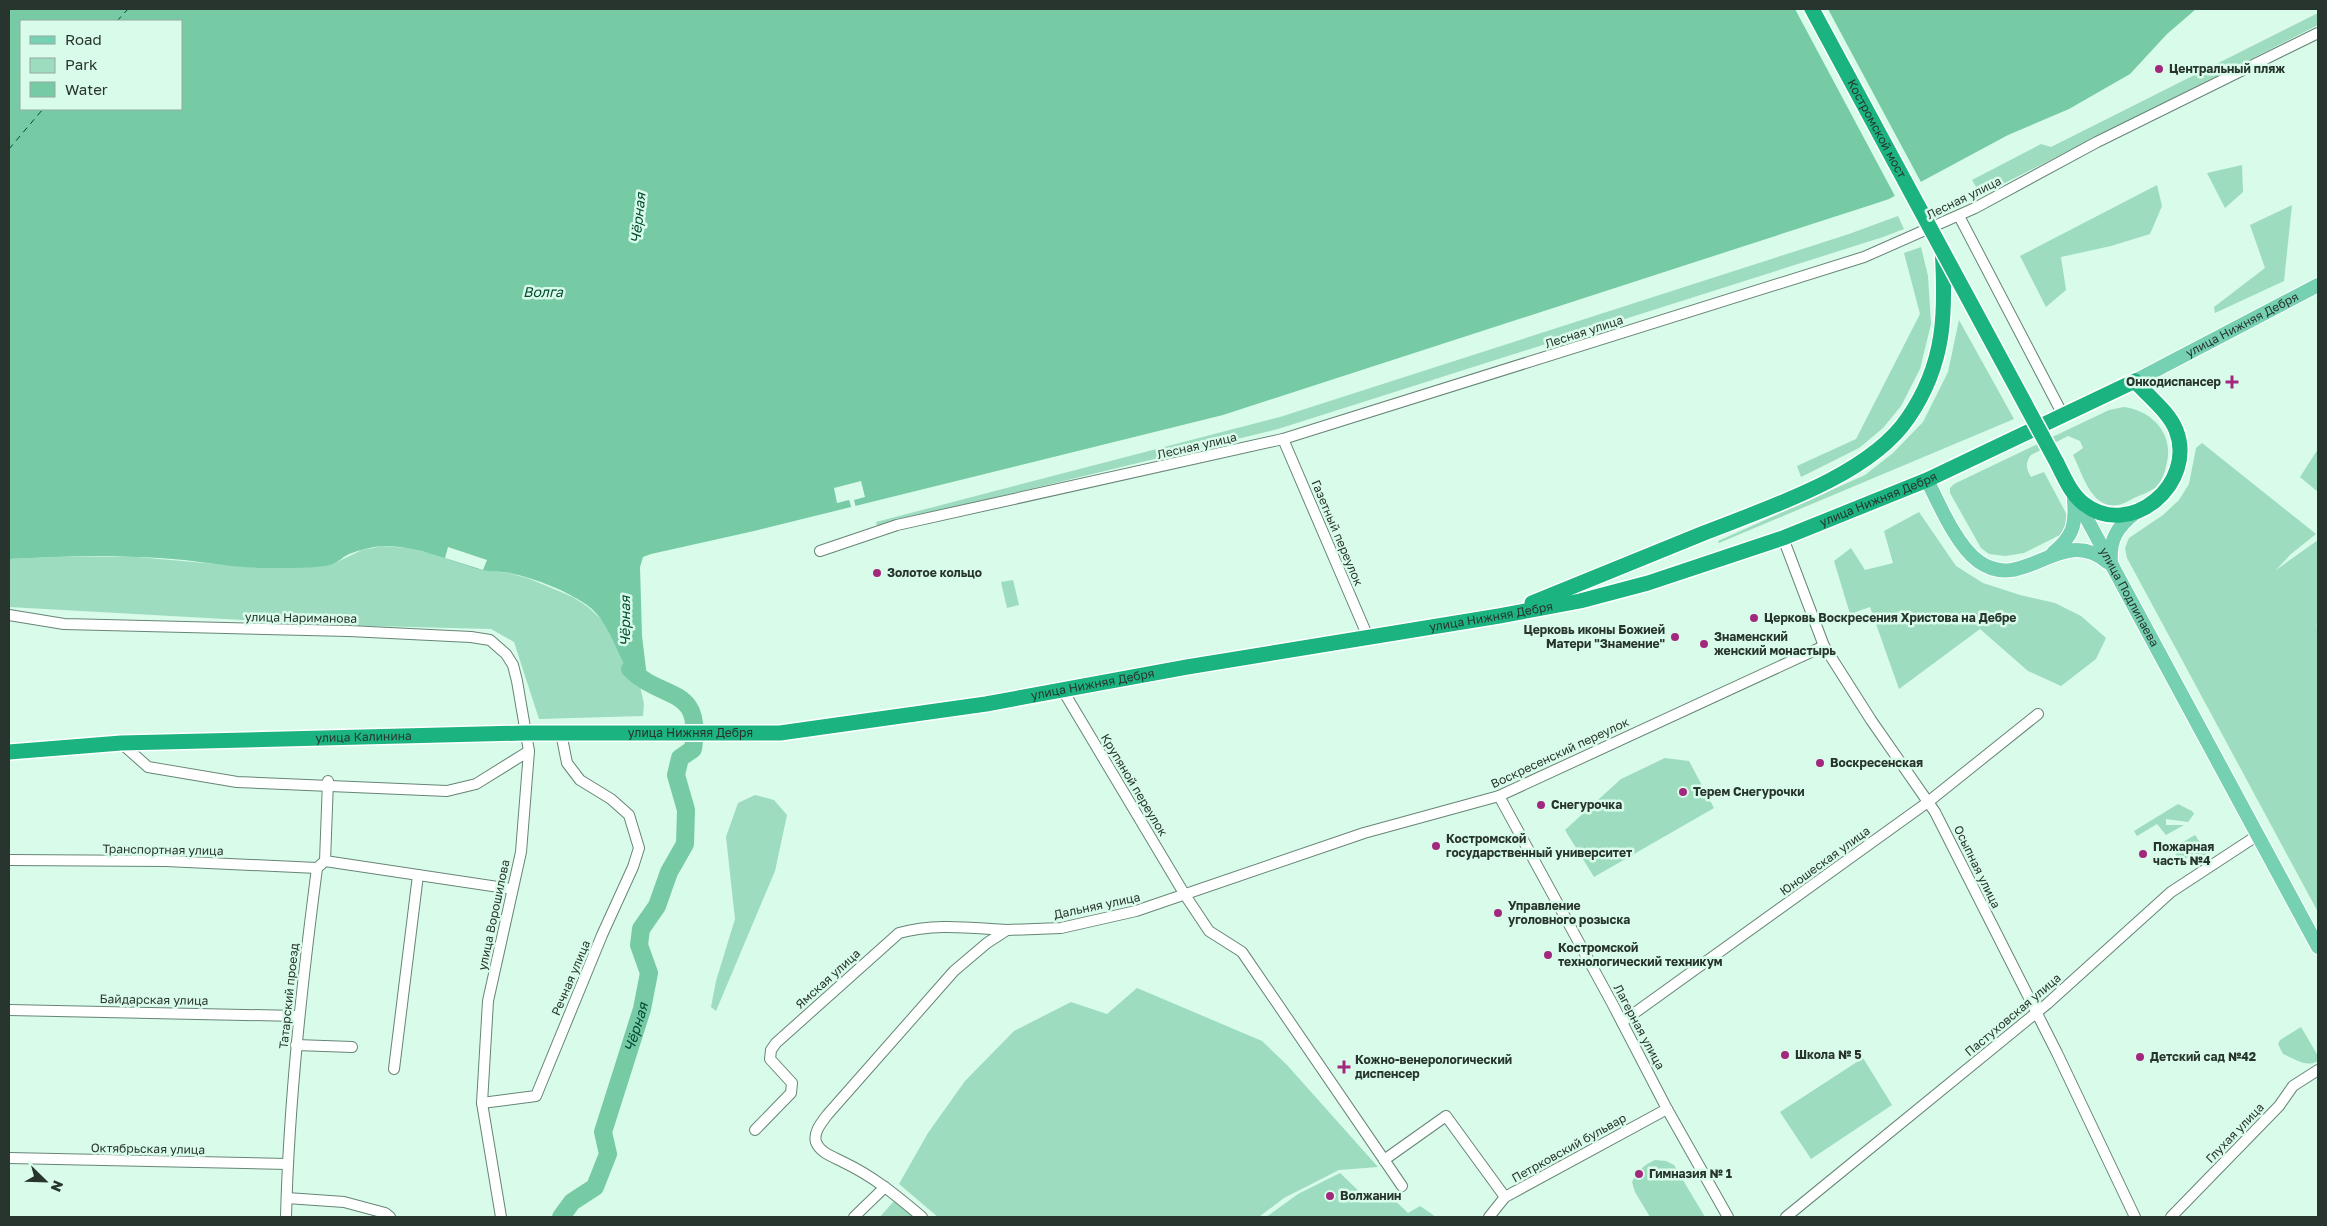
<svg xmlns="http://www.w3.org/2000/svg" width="2327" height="1226" font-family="'Golos Text',sans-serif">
<rect width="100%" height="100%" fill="#d9fbea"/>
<!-- green -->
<g fill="#9ddcbe">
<polygon points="2318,13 2318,25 1981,195 1972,180 2041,144 2051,147"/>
<polygon points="2242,165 2243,192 2225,208 2207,173"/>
<polygon points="2157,185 2162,206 2150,234 2111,246 2061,257 2066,290 2046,307 2020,256"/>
<polygon points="2292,205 2284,281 2215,313 2214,307 2265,268 2250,225"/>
<polygon points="1898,216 1904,229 1883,237 1278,429 877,526 876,522 1280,417 1849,234"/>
<polygon points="1921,247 1928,276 1931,324 1920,369 1901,406 1883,428 1859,448 1801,477 1797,466 1856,439 1920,314 1904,253"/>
<polygon points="1959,320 2014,419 1719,543 1718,541 1865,475 1893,453 1923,422 1948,372"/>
<path d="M2124 407C2154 411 2175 436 2166 466 2165 473 2161 482 2156 487 2150 492 2140 495 2132 499 2122 505 2111 509 2100 501 2087 492 2080 469 2073 455L2083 448 2080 441 2068 436 2031 455C2025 463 2026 468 2031 477L2044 472 2067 515 2066 527 2060 535 2024 553 2005 556 1989 554 1981 548 1950 493V488L1954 484 2109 410Z"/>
<polygon points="2202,443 2316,534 2291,554 2276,570 2318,540 2318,624 2315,626 2318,625 2318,912 2127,558 2125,548 2129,538 2163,515 2179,500 2189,484 2196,448"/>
<polygon points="2318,449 2318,492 2300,477"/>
<polygon points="1919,512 1956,566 1983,583 2020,595 2055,603 2081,616 2106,638 2096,659 2061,686 2028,671 1980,629 1899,689 1870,607 1850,614 1834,561 1851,548 1865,570 1893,563 1884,531"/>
<polygon points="382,546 408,548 438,555 483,570 509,573 530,579 573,597 588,607 607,625 625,666 631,676 640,686 644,704 643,716 539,719 514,642 491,629 332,625 9,607 9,559 54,557 137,557 261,568 319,566 333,564 362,550"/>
<polygon points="1013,580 1019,605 1007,608 1001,582"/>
<polygon points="1665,758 1689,761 1714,808 1594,877 1565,830 1621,779"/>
<polygon points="755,795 774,800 787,815 775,871 716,1011 711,1007 716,981 735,919 726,837 738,803"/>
<polygon points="2178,804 2192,811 2194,814 2188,822 2166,819 2166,825 2184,825 2166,835 2157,824 2137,836 2134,831"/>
<polygon points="2195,835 2209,856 2200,861 2195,853 2183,860 2178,859 2173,848"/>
<polygon points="1137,988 1262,1041 1287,1065 1378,1167 1339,1170 1284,1198 1259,1217 938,1217 899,1184 928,1133 965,1081 1014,1031 1071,1002 1107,1014"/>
<path d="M2301 1027 2318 1056V1061C2306 1068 2295 1059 2283 1054L2278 1044 2280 1040Z"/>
<polygon points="1863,1058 1892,1105 1811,1159 1780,1112"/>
<path d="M1655 1160 1666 1161 1674 1165 1705 1217H1650L1635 1192 1632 1182C1638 1170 1644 1165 1655 1160Z"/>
<polygon points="1340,1173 1367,1199 1385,1191 1408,1213 1420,1206 1436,1217 1266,1217 1298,1194"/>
<polygon points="894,1201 914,1217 880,1217"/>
</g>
<!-- water -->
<path fill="#76caa4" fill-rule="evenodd" d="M9 9H2196L2167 34 2130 74 2069 109 2008 135 1889 199 1874 204 1223 415 754 531 651 554 643 557 640 567 642 636 647 677V683L640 686C616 663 615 626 587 605 565 590 537 579 510 573 501 571 490 572 481 570 448 560 416 545 382 546 371 547 359 550 349 554 343 557 338 562 333 564 318 569 278 568 261 568 227 567 194 560 160 558 109 555 59 556 9 559ZM21 21H181V109H21Z"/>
<!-- pier -->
<g fill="#d9fbea">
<polygon points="1795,9 1828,9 1922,184 1896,198"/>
<polygon points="861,481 865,497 854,500 856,508 852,509 849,500 837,503 834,488"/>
<polygon points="448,547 487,560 483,570 445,558"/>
</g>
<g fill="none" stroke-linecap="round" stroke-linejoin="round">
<!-- river -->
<path stroke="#76caa4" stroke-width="18" id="s1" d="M561 1217 572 1202 595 1187 608 1154 603 1132 642 1009 649 973 639 945 641 929 657 906 669 872 685 844 686 810 676 775 680 758 693 749C703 684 663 702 630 669"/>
<!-- ferry -->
<g stroke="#014b33" stroke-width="1" stroke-dasharray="6 5" stroke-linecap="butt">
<polyline points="117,21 128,9"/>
<polyline points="9,149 43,109"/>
</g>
<!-- minor casing -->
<g stroke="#678576" stroke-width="12">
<g id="minor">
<polyline points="1959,216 2063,415"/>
<polyline points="1283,439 1368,637"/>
<polyline points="1783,538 1824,646 1871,720 1935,812 2057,1053 2135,1217"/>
<polyline points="820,551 897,525 1283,439 1864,257 1975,208 2097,142 2318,33"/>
<polyline points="9,615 64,624 349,631 471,637 490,640 506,654 513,665 517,681 529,751 521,852 488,1001 482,1103"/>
<polyline points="1062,689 1185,895 1209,931 1242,952 1402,1186"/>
<polyline points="121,743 148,767 237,782 447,791 476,784 529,751"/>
<polyline points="1499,796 1612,1003 1667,1109 1728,1217"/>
<polyline points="9,860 166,861 317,868"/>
<polyline points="325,861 512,889"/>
<polyline points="9,1010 298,1016"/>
<polyline points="1622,1022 1928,802 2038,714"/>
<polyline points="296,1045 352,1047"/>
<polyline points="394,1069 418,875"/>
<path d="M755 1130 791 1093 792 1083 770 1059 771 1050 776 1043 899 933C935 923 970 928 1007 930"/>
<polyline points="9,1158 288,1164"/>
<polyline points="1384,1160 1446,1116 1505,1197"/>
<polyline points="287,1198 344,1202 385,1213 390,1217"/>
<path d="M286 1217C289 1100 302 984 317 868L325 861 328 781"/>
<polyline points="501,1217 482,1103 536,1096 602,935 633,867 639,848 629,815 611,799 580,780 567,763 561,733"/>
<polyline points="854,1217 885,1187"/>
<path d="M922 1217C897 1196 873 1176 843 1162 834 1157 820 1153 816 1142 813 1132 822 1122 828 1114L954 971 987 943 1007 930 1061 928 1136 911 1364 833 1499 796 1824 646"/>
<polyline points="1489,1217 1505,1197 1667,1109"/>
<polyline points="1786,1217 2047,1004 2171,892 2258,835"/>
<polyline points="2171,1217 2279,1106 2293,1086 2318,1070"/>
</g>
</g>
<!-- major casing -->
<g stroke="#fff" stroke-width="16">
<g id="major">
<path id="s2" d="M2135 381 2318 285"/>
<path d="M1927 480C1939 504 1957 546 1978 561 2024 595 2061 523 2107 562"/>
<path id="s3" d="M2074 495 2318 947"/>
<path d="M2053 553C2073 536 2076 526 2074 500"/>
<path d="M2111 563C2109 540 2117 527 2135 513"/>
</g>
</g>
<!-- highway casing -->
<g stroke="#fff" stroke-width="18">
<g id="highway">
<path d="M1532 603C1589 580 1646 557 1704 533 1767 508 1869 476 1908 418 1946 363 1946 311 1942 248"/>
<path id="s4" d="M9 752 121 743 525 733H780L986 704 1187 667 1499 616 1580 601 1648 583 1783 538 1927 480 2135 381C2148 396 2169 412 2176 430 2197 483 2131 540 2084 504 2071 494 2064 477 2057 463"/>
</g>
</g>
<!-- minor -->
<use href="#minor" stroke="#fff" stroke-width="10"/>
<!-- major -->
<use href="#major" stroke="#76d1b3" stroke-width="14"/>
<!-- highway -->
<use href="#highway" stroke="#1bb380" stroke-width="15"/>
<!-- highway-bridge casing -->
<g stroke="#fff" stroke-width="18" stroke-linecap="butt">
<g id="highway-bridge">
<path id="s5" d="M1812 9 2057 463"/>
</g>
</g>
<!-- highway-bridge -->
<use href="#highway-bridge" stroke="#1bb380" stroke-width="15"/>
</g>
<!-- markers -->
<g fill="#a3287d" stroke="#d9fbea" stroke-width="2">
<circle cx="2159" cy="69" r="5"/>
<path d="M2229.5 374.5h5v5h5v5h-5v5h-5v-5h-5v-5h5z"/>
<circle cx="877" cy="573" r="5"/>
<circle cx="1754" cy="618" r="5"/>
<circle cx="1675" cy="637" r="5"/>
<circle cx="1704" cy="644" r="5"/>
<circle cx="1820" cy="763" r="5"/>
<circle cx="1683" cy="792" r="5"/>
<circle cx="1541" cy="805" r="5"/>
<circle cx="1436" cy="846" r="5"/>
<circle cx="2143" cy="854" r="5"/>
<circle cx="1498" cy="913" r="5"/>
<circle cx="1548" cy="955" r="5"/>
<circle cx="1785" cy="1055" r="5"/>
<circle cx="2140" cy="1057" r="5"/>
<path d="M1341.5 1059.5h5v5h5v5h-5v5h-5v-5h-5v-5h5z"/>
<circle cx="1639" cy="1174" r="5"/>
<circle cx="1330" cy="1196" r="5"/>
</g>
<g text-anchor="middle" stroke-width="5" stroke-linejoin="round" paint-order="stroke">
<!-- poi labels -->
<g font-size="12" font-weight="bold" fill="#28352e" stroke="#d9fbea" text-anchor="start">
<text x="2169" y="73">Центральный пляж</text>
<text x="2221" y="386" text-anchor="end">Онкодиспансер</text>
<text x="887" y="577">Золотое кольцо</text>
<text x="1764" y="622">Церковь Воскресения Христова на Дебре</text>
<text x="1665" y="634" text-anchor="end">Церковь иконы Божией<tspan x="1665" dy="14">Матери "Знамение"</tspan></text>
<text x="1714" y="641">Знаменский<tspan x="1714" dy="14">женский монастырь</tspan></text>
<text x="1830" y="767">Воскресенская</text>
<text x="1693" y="796">Терем Cнегурочки</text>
<text x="1551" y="809">Снегурочка</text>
<text x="1446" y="843">Костромской<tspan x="1446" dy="14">государственный университет</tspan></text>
<text x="2153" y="851">Пожарная<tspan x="2153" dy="14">часть №4</tspan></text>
<text x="1508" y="910">Управление<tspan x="1508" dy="14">уголовного розыска</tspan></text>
<text x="1558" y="952">Костромской<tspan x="1558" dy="14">технологический техникум</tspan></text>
<text x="1795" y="1059">Школа № 5</text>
<text x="2150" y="1061">Детский сад №42</text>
<text x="1355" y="1064">Кожно-венерологический<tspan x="1355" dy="14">диспенсер</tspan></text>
<text x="1649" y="1178">Гимназия № 1</text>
<text x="1340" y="1200">Волжанин</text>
</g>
<!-- street labels -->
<g font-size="12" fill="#28352e" stroke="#d9fbea">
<text dy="4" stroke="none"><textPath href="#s5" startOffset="136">Костромской мост</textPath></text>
<text transform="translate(1964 198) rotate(-26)" y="4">Лесная улица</text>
<text dy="4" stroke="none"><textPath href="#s2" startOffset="121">улица Нижняя Дебря</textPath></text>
<text transform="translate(1584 332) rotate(-18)" y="4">Лесная улица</text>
<text transform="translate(1197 446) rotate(-13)" y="4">Лесная улица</text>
<text dy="4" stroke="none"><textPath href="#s4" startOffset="1898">улица Нижняя Дебря</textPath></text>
<text transform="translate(1337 533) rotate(67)" y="4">Газетный переулок</text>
<text dy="4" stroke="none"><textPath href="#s3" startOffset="116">улица Подлипаева</textPath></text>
<text dy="4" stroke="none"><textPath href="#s4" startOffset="1492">улица Нижняя Дебря</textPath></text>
<text transform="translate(301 618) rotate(1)" y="4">улица Нариманова</text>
<text dy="4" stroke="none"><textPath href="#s4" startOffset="1088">улица Нижняя Дебря</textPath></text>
<text dy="4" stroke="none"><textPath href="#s4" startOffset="682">улица Нижняя Дебря</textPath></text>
<text dy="4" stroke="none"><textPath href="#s4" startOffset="355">улица Калинина</textPath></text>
<text transform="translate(1560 753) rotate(-25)" y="4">Воскресенский переулок</text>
<text transform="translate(1134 785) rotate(59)" y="4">Крупяной переулок</text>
<text transform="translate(163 850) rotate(1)" y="4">Транспортная улица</text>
<text transform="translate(1825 861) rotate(-36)" y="4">Юношеская улица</text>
<text transform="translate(1977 867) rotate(64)" y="4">Осыпная улица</text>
<text transform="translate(1097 906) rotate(-12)" y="4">Дальняя улица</text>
<text transform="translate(494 915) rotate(-78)" y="4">улица Ворошилова</text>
<text transform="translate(571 978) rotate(-67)" y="4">Речная улица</text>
<text transform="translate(828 979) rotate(-42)" y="4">Ямская улица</text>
<text transform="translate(289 996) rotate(-84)" y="4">Татарский проезд</text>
<text transform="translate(154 1000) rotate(1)" y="4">Байдарская улица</text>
<text transform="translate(2013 1015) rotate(-40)" y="4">Пастуховская улица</text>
<text transform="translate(1639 1027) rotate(62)" y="4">Лагерная улица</text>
<text transform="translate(2235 1133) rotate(-46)" y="4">Глухая улица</text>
<text transform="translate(1569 1148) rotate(-29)" y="4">Петрковский бульвар</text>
<text transform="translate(148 1149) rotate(1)" y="4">Октябрьская улица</text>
</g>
<!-- water labels -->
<g font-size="14" font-style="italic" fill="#014b33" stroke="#d9fbea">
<text transform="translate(638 218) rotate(-84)" y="5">Чёрная</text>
<text x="543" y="297">Волга</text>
<text transform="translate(625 621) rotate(-90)" y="5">Чёрная</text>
<text dy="5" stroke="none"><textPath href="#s1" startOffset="214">Чёрная</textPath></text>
</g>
</g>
<!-- border -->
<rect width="2327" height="1226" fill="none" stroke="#28352e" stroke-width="20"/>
<!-- legend -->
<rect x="20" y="20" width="162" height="90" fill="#d9fbea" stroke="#92ac9f"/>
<rect x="30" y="36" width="25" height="8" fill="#76d1b3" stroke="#92ac9f"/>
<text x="65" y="45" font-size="15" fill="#28352e">Road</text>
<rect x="30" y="58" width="25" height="15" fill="#9ddcbe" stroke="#92ac9f"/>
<text x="65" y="70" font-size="15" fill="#28352e">Park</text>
<rect x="30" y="82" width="25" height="15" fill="#76caa4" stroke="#92ac9f"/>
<text x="65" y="95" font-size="15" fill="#28352e">Water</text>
<!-- north arrow -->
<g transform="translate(45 1181) rotate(113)" stroke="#d9fbea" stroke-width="4" paint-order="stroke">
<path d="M0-4L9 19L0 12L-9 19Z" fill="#28352e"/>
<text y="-8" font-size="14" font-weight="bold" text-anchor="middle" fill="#28352e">N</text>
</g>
</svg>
